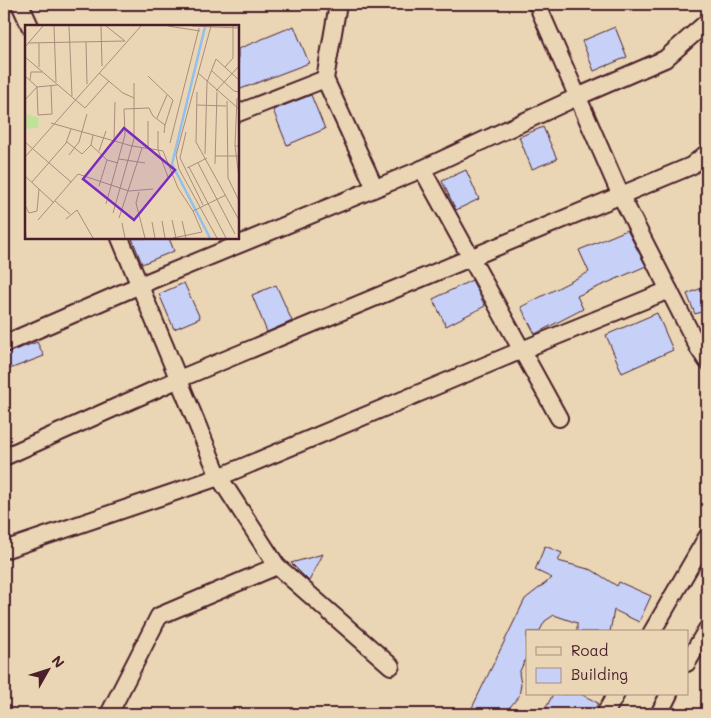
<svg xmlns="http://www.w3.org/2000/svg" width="711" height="718" font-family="Mali,sans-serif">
<rect width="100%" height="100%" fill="#ead6b4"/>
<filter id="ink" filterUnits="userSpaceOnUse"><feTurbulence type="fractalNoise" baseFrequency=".02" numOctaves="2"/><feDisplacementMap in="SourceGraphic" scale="10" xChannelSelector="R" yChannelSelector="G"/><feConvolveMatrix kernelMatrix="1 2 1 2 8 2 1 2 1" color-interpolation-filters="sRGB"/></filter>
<g filter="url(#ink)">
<!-- building -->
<g fill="#c7d1f8" stroke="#4a1f2b">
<polygon points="294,26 309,63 238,90 238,49"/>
<polygon points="615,27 627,57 594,71 582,41"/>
<polygon points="311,95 325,129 287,145 273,110"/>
<polygon points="543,127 557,159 532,169 519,137"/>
<polygon points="466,170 479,199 456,210 442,181"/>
<polygon points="627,230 646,266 577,296 583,309 535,334 521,307 589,272 579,250"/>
<polygon points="132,238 169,238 174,251 142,264"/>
<polygon points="472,280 485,306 446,326 433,299"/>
<polygon points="184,283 200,318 174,329 159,294"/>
<polygon points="276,285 292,321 267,332 252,295"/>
<polygon points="707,286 707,310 695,314 687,294"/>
<polygon points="657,313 673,350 622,373 606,335"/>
<polygon points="37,342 44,356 7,370 4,362 4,354"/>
<polygon points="545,546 562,553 558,561 592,570 617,586 619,582 651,596 639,622 614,610 610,632 577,632 577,623 554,615 545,621 539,632 527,632 527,656 519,673 521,684 519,696 510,707 498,714 469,714 525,599 552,578 535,570"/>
<polygon points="323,554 309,581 291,563"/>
<polygon points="553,694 581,694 598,703 592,714 543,714"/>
</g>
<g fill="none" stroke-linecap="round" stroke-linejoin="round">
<!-- street casing -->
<g stroke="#4a1f2b" stroke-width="20">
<g id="street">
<polyline points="20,4 30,26"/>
<polyline points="338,4 325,79 375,188"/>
<polyline points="537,4 621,196 699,349 707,361"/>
<polyline points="238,113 325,79"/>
<polyline points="422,169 559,418"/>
<polyline points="120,238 219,477 277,566 391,666"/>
<polyline points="4,344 140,285 422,169 577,97 665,59 707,22"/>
<polyline points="4,457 179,379 691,166 707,153"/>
<polyline points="4,550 219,477 522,350 669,290"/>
<polyline points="652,632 707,537"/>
<polyline points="687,663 707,629"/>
<polyline points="606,712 616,694"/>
<polyline points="109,714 159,616 277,566"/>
<polyline points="659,714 669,694"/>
</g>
</g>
<!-- street -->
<use href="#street" stroke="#ead6b4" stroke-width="16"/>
</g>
</g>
<!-- overview -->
<g transform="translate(25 25)">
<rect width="214" height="214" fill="#ead6b4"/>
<path d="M0 88 14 93 13 103 0 104Z" fill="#c0e19a"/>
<path fill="none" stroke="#91c0ec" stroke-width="2.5" d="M180 2 147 139 185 213"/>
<path fill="none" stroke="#aa8d7d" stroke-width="1" d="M29 1 31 57M44 1 47 71M76 1 77 41M143 1 175 6M167 1 214 3M186 1 151 130 154 144 192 213M61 17 62 59M3 18 100 16 81 1M14 18V42M0 22 18 1M0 32 60 83 84 56M200 42 208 33V1M187 46 209 66 214 67M74 48 98 68 109 73M173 48 214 84M0 51 12 62 13 90 27 89 26 61M123 51 148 75 140 100M5 55 6 47H17M191 66 214 41M172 67 171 117 214 195M212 73 210 121H214M0 75 12 62 32 60M202 76 203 153 214 176M172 80 201 81M132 93 142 70M123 96V124M26 98 107 121 133 125 143 152M133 106V125L138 126 153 163 168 186 201 170M161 107 155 133 178 180M89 116 90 77M0 117 46 157M42 117 57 129 66 120 68 110M145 118 174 3M66 120 82 135 93 138M210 121 214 152M74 126 81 106M180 129 182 57 191 34 214 55M44 130 54 117 62 89M190 131H214M0 132 116 1M94 134 120 138M173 138 210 209M190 139 192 67M164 142 201 213M162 143 182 133M0 151 29 178M7 157 41 118 46 104M74 161 82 135M114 167 111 178 120 213M30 176 45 189M81 179 100 110 99 84 124 83 128 91 140 100 139 108M0 180 4 188 12 186 14 164M88 188 109 114V58M94 193 117 123M41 194 52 185 68 213M13 195 53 149 104 166 128 164M147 195 151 213M0 196 1 213M137 196 140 213M157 196 161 213M127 197 130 213M97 198 100 213M148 213 177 207 168 186"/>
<path fill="#7b2cbf" fill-opacity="0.15" stroke="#7b2cbf" stroke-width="2.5" d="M99 103 150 145 109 195 58 154Z"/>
<rect width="214" height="214" fill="none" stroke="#4a1f2b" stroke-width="2.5"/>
</g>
<!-- margin -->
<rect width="711" height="718" fill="none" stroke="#ead6b4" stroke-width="20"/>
<rect x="10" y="10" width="691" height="698" fill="none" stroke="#4a1f2b" stroke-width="2" filter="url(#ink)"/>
<!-- legend -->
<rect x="526" y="630" width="162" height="65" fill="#ead6b4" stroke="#aa8d7d"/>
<rect x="536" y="647" width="25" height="8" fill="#ead6b4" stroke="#aa8d7d"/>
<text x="571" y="656" font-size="15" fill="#4a1f2b">Road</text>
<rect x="536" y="668" width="25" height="15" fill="#c7d1f8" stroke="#aa8d7d"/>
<text x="571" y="680" font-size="15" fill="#4a1f2b">Building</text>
<!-- north arrow -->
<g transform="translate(48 670) rotate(51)" stroke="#ead6b4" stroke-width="4" paint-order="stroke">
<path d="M0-4L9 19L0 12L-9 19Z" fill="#4a1f2b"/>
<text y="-8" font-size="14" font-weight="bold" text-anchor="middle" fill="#4a1f2b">N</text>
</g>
</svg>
